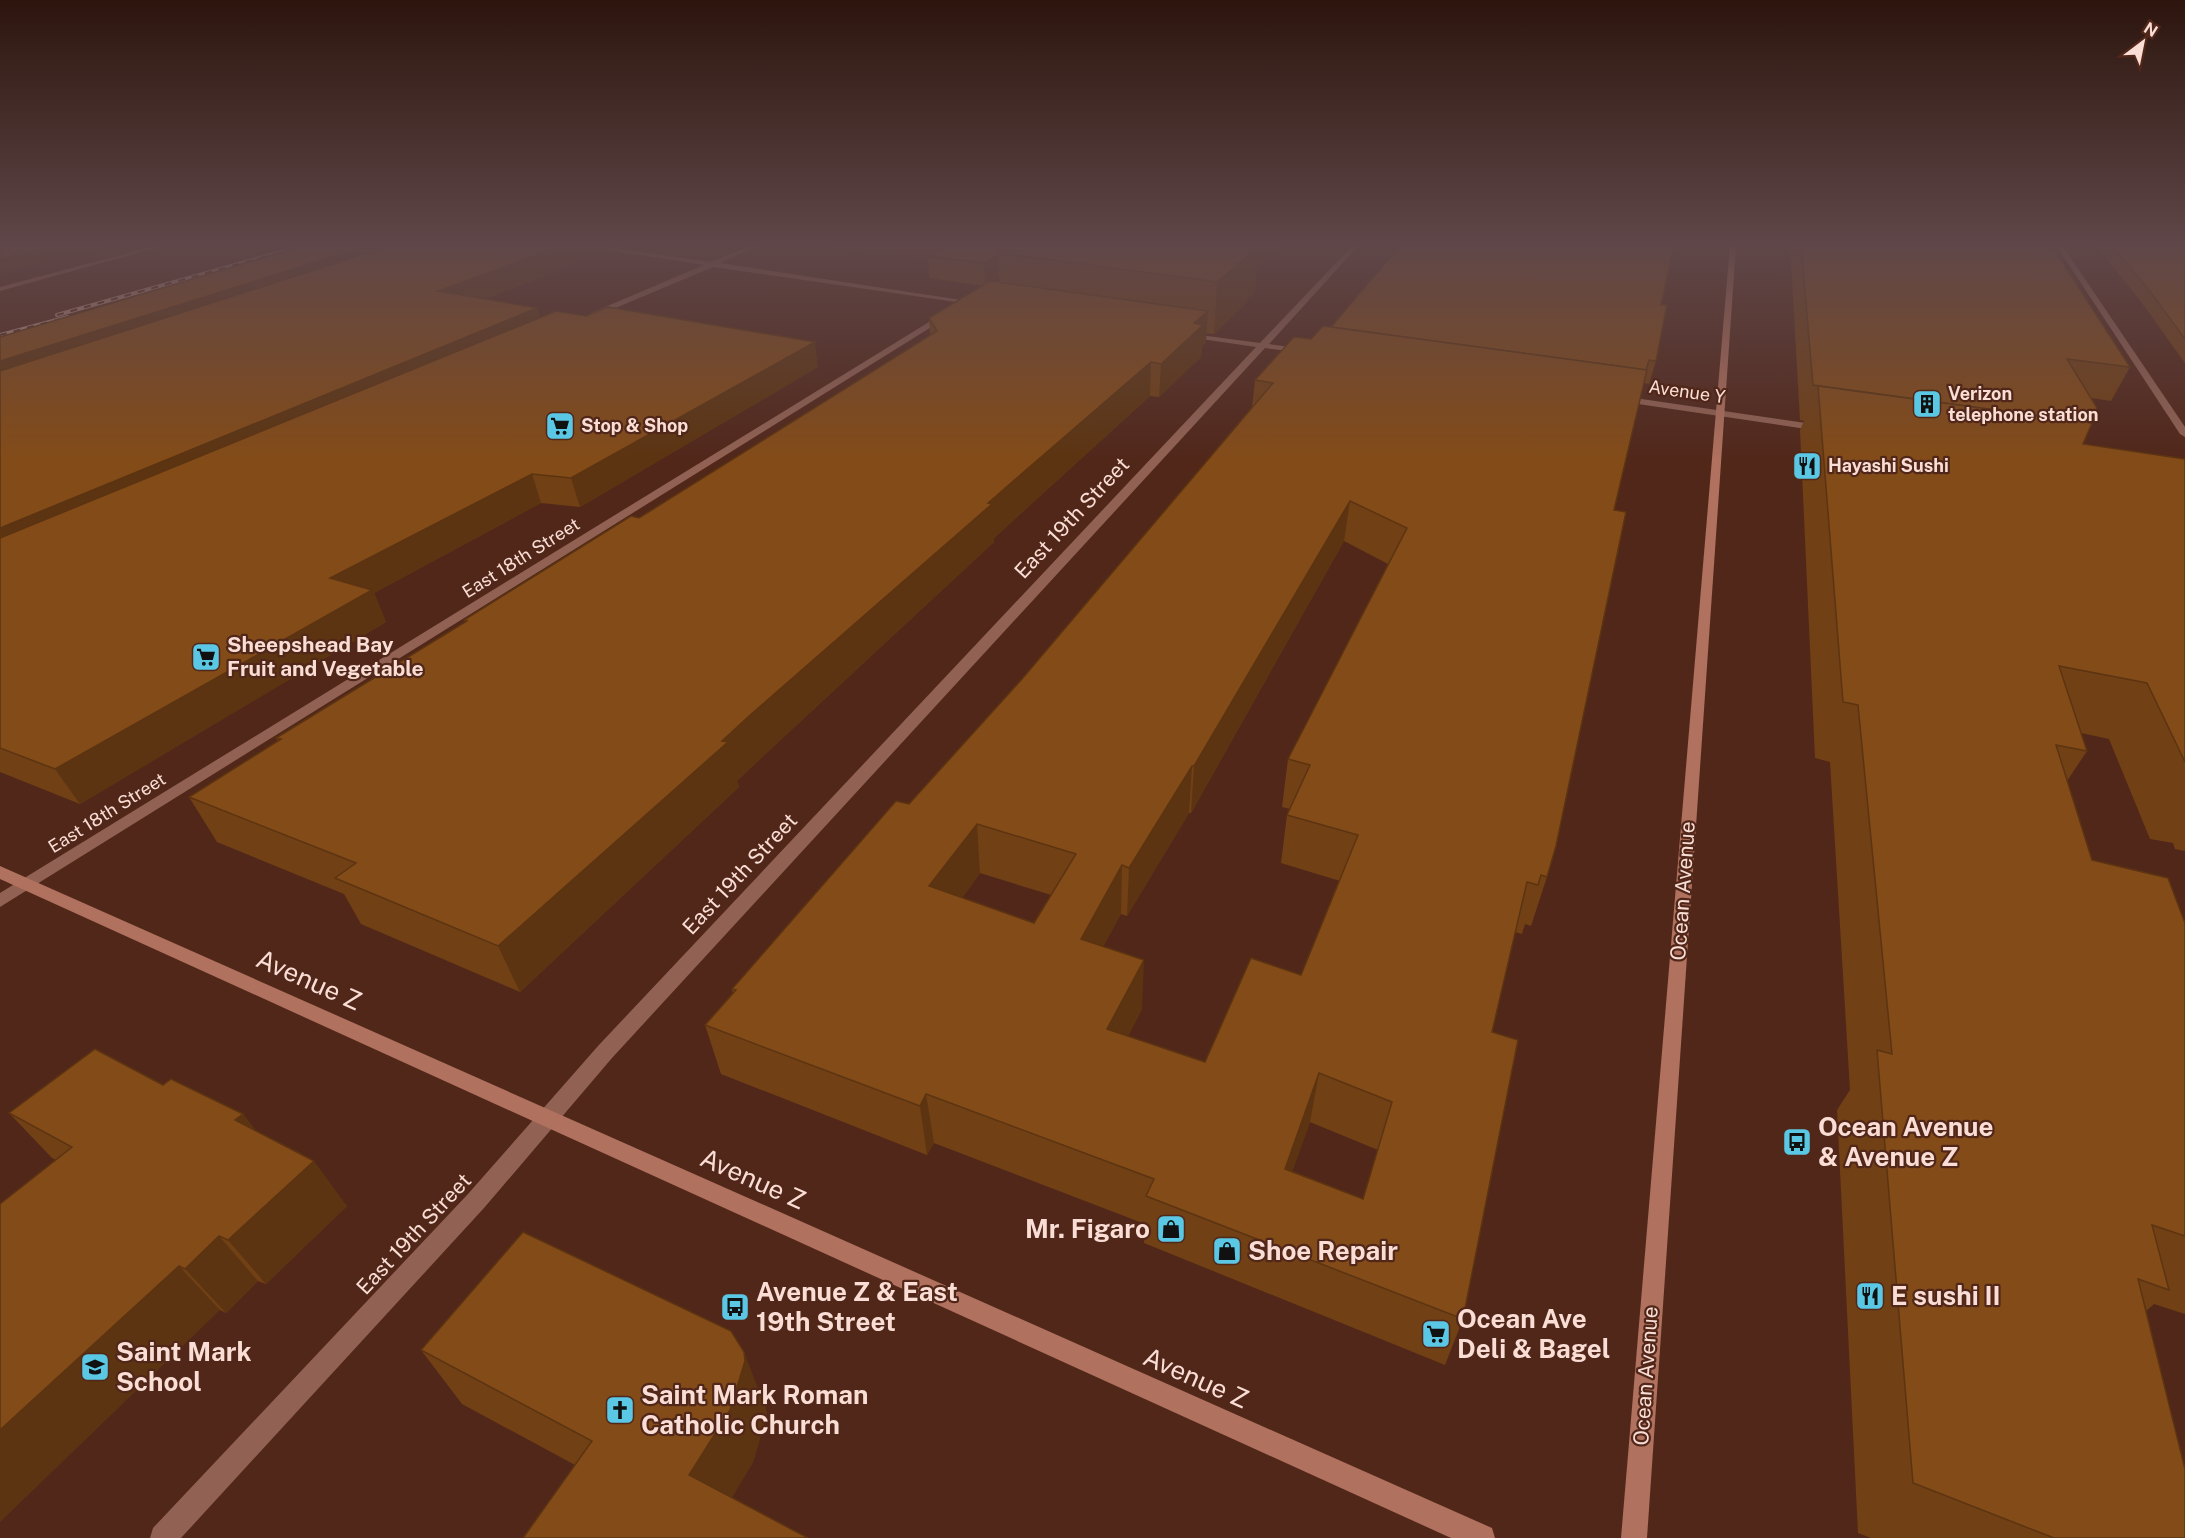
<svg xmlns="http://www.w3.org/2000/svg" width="2185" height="1538" font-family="'Public Sans',sans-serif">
<rect width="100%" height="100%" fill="#51271a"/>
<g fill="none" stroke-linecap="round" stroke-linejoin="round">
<!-- street -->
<g fill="#916253" fill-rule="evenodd">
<polygon points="158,245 167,245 0,291 0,287"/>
<polygon points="577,245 591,245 711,262 752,245 760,245 720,263 981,303 977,305 713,267 594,317 590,315 591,313 704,265"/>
<polygon points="1353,245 1359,245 1269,344 1304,349 1304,353 1265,348 612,1058 484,1208 181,1538 150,1538 153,1528 468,1194 598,1046 1256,347 1188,337 1185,337 1185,333 1260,343"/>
<polygon points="2056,245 2062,245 2185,427 2185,437 2180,434"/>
<polygon points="942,314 949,316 0,907 0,893"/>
<polygon points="1621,396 1820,425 1825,428 1820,431 1618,401 1616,399"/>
</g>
<!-- secondary -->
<g fill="#b0715e" fill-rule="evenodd">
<polygon points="1730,245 1736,245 1647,1538 1621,1538"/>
<polygon points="0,866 1492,1528 1495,1538 1451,1538 0,879"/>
</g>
<!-- rail casing -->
<g stroke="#b8968c" stroke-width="4">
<g id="rail">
<polyline points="57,315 306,245"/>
<polyline points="0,335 68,317"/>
</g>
</g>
<!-- rail -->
<use href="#rail" stroke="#51271a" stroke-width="2" stroke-dasharray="7" stroke-linecap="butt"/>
</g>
<!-- wall -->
<g fill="#714015" fill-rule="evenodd">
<polygon points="305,245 626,245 620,247 605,245 607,252 485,299 537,308 540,317 818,367 580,507 541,503 374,593 386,622 80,804 0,772 0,337"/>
<polygon points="690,245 709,245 704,246"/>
<path d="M824 245H1281V248L1256 270 1255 292 1247 299V302L1214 334 1206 333V342L1202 346 1201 357 1159 397 1150 396 994 538V542L758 761 737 781 739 787 520 992 361 924 344 894 217 842 189 797 278 741 276 738 465 622 464 620 639 518 930 335 929 318 983 286 930 278 928 259ZM999 277V282L993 281Z"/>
<polygon points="1790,245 2051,245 2130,367 2111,401 2091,398 2091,423 2083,444 2185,459 2185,851 2175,849 2173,843 2150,839 2109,739 2081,733 2087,751 2067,781 2092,860 2185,923 2185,1314 2154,1304 2146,1311 2185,1538 1871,1538 1858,1533 1837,1110 1850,1090 1830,762 1815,758 1800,430 1804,421 1800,420"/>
<polygon points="2096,245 2185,245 2185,363 2142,303"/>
<path d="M1661 305 1656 361 1649 384 1644 383 1614 510 1547 877 1531 926 1525 924 1522 934 1515 932 1492 1032 1463 1319 1445 1365 1144 1243 1145 1224 934 1143 927 1155 721 1074 705 1025 733 993 732 989 909 804 1022 679 1252 407 1255 380 1311 339 1331 327ZM1344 541 1388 564 1288 759 1282 807 1290 809 1287 815 1281 863 1340 881 1301 975 1205 1062 1128 1036 1142 1009 1103 946 1121 914 1127 916 1189 813H1191ZM980 873 1051 895 1034 923 962 898ZM1310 1122 1378 1150 1363 1199 1292 1171Z"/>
<polygon points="163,1085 243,1114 256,1131 347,1206 266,1284 258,1281 226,1313 220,1310 56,1160 52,1158 9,1113"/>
<polygon points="421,1350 765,1406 767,1414 753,1462 732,1497 575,1465 462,1404"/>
</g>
<!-- shaded-wall -->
<g fill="#5c3411">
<polygon points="56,245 115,245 0,274 0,259"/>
<polygon points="370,245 444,245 0,392 0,361"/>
<polygon points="564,245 605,245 607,252 446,314 438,291"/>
<polygon points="1238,245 1281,245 1281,248 1256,270 1255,292 1247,299 1247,302 1214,334 1217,282"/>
<polygon points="998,255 999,277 985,286 984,263"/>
<polygon points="537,308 544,332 0,567 0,528"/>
<polygon points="1208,311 1206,342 1202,346 1201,357 1159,397 1161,364 1194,323"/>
<polygon points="815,342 818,367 580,507 571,478"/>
<polygon points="1151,362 1150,396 994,538 994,542 758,761 737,781 739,787 520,992 498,946 722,741 988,503"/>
<polygon points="532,474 541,503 374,593 386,622 80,804 55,769 330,578"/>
<polygon points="1350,501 1344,541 1191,813 1194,766"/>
<polygon points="1192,766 1189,813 1127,916 1129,868"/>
<polygon points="977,824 980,873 935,935 929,886"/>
<polygon points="1122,865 1121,914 1081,988 1081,939"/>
<polygon points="1144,960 1142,1009 1107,1078 1107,1029"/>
<polygon points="1319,1073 1310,1122 1276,1217 1285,1169"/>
<polygon points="926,1094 934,1143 927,1155 920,1106"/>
<polygon points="243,1114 277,1159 235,1120"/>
<polygon points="314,1161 347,1206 266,1284 228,1240"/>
<polygon points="219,1236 258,1281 226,1313 185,1269"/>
<polygon points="179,1266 220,1310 0,1522 0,1430"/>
<polygon points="744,1352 765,1406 767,1414 753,1462 716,1525 689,1475"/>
</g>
<!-- building -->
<g fill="#834b18" stroke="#5c3411" stroke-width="1.5" fill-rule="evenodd">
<polygon points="0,245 56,245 0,259"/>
<polygon points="305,245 370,245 0,361 0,337"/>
<polygon points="392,245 564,245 438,291 537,308 0,528 0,371"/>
<polygon points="949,245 998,245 998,255 984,263 928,256"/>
<polygon points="1017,245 1257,245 1248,252 1251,253 1217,282 1002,253"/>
<polygon points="1401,245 1674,245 1661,305 1667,305 1656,361 1649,360 1646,370 1331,327"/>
<polygon points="1801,245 2051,245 2130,367 2067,359 2097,408 2091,423 1813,385"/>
<polygon points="2111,245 2185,245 2185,339 2149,290"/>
<polygon points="990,281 1208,311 1194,323 1203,325 1161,364 1151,362 988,503 992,504 748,717 722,741 728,742 498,946 335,878 356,863 189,797 281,739 276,738 467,621 464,620 631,516 639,518 937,331 929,318"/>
<polygon points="608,307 815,342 571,478 532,474 330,578 372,590 55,769 0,748 0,538 556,311 586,316"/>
<path d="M1323 326 1647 370 1614 510 1626 512 1556 846 1547 877 1541 875 1538 885 1527 882 1492 1032 1518 1040 1463 1319 1146 1196 1154 1179 926 1094 920 1106 705 1025 736 990 732 989 896 801 909 804 1022 679 1273 383 1255 380 1294 337 1311 339ZM1350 501 1407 528 1288 759 1310 765 1287 815 1358 835 1301 975 1251 958 1205 1062 1107 1029 1144 960 1081 939 1122 865 1129 868 1192 766H1194ZM977 824 1076 854 1034 923 929 886ZM1319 1073 1392 1102 1363 1199 1285 1169Z"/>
<polygon points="1818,386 2092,423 2083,444 2185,459 2185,762 2147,683 2059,666 2087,751 2056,745 2092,860 2168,878 2185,923 2185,1236 2152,1225 2169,1290 2138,1279 2185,1469 2185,1538 2054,1538 1913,1483 1877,1050 1892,1054 1858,705 1843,702"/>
<polygon points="95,1049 163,1085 171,1079 243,1114 235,1120 314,1161 228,1240 219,1236 185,1269 179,1266 0,1430 0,1204 72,1147 9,1113"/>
<polygon points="523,1232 731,1331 744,1352 745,1361 730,1410 689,1475 808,1538 523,1538 592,1441 421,1350"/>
</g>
<!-- sky -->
<linearGradient id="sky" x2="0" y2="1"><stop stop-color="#2d150e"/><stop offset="0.53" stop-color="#5f4749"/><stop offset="1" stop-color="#5f4749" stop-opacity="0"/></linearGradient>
<rect width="2185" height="460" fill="url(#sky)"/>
<!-- icons -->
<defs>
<g id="building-square" transform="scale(1.5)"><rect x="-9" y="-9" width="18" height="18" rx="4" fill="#5ac8e5" stroke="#51271a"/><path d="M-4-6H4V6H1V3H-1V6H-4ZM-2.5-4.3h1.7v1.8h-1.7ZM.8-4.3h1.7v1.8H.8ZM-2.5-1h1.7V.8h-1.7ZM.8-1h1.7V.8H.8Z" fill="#111"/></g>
<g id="supermarket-square" transform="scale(1.5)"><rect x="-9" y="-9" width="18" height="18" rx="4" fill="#5ac8e5" stroke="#51271a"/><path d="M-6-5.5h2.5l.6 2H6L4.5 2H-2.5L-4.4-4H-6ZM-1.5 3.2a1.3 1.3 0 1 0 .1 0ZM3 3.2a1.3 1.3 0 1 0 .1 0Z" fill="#111"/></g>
<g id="restaurant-square" transform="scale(1.5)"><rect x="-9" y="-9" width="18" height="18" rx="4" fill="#5ac8e5" stroke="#51271a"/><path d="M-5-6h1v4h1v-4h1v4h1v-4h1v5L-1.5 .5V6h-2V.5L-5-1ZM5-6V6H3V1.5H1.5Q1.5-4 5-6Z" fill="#111"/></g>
<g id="bus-square" transform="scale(1.5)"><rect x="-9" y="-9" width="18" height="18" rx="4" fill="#5ac8e5" stroke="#51271a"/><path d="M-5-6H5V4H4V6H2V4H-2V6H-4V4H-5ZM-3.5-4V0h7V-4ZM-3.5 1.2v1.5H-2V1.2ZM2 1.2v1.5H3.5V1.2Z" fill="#111"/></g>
<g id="shop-square" transform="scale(1.5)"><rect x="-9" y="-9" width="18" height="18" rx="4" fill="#5ac8e5" stroke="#51271a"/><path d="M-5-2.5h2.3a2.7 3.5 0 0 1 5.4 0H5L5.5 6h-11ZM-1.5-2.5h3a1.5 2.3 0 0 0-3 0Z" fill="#111"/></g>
<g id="school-square" transform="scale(1.5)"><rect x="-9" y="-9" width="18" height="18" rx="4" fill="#5ac8e5" stroke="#51271a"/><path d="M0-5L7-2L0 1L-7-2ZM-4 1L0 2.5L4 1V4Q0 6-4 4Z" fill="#111"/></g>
<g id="church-square" transform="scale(1.5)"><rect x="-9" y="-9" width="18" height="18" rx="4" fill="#5ac8e5" stroke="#51271a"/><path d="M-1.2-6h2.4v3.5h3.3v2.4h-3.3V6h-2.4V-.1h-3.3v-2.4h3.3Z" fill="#111"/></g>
</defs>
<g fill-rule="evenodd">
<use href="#building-square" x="1927" y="404"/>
<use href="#supermarket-square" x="560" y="426"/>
<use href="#restaurant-square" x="1807" y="466"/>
<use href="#supermarket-square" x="206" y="657"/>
<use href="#bus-square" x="1797" y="1142"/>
<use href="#shop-square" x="1171" y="1229"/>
<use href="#shop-square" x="1227" y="1251"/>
<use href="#restaurant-square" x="1870" y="1296"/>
<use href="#bus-square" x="735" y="1307"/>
<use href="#supermarket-square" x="1436" y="1334"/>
<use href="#school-square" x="95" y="1367"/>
<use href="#church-square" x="620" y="1410"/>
</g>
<g text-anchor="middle" stroke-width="4.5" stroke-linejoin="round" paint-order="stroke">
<!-- far-street labels -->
<g font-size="18" fill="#faded5" stroke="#51271a">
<text transform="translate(1687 392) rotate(8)" y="6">Avenue Y</text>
<text transform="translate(521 558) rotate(-32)" y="6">East 18th Street</text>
<text transform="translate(107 813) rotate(-32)" y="6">East 18th Street</text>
</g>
<!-- far-poi labels -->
<g font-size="18" font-weight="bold" fill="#faded5" stroke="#51271a" text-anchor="start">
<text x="1948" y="400">Verizon<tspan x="1948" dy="21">telephone station</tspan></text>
<text x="581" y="432">Stop &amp; Shop</text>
<text x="1828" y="472">Hayashi Sushi</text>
</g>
<!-- street labels -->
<g font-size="21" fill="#faded5" stroke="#51271a">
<text transform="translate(1072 518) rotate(-47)" y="7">East 19th Street</text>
<text transform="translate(740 874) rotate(-47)" y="7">East 19th Street</text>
<text transform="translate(1683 891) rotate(-86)" y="7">Ocean Avenue</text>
<text transform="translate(414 1234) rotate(-47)" y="7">East 19th Street</text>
<text transform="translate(1646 1376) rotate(-86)" y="7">Ocean Avenue</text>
</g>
<!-- poi labels -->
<g font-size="21" font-weight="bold" fill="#faded5" stroke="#51271a" text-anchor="start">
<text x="227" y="652">Sheepshead Bay<tspan x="227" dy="24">Fruit and Vegetable</tspan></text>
</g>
<!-- near-street labels -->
<g font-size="26" fill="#faded5" stroke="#51271a">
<text transform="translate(309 980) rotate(24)" y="9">Avenue Z</text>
<text transform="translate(753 1179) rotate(24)" y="9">Avenue Z</text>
<text transform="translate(1196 1378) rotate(24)" y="9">Avenue Z</text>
</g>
<!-- near-poi labels -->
<g font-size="26" font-weight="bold" fill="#faded5" stroke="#51271a" text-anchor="start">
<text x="1818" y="1136">Ocean Avenue<tspan x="1818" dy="30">&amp; Avenue Z</tspan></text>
<text x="1150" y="1238" text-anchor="end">Mr. Figaro</text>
<text x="1248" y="1260">Shoe Repair</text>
<text x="756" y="1301">Avenue Z &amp; East<tspan x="756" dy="30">19th Street</tspan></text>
<text x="1891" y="1305">E sushi II</text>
<text x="1457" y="1328">Ocean Ave<tspan x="1457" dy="30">Deli &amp; Bagel</tspan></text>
<text x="116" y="1361">Saint Mark<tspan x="116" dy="30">School</tspan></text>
<text x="641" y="1404">Saint Mark Roman<tspan x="641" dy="30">Catholic Church</tspan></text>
</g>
</g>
<!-- north arrow -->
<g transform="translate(2143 42) rotate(32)" stroke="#51271a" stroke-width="4.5" paint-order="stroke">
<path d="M0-4.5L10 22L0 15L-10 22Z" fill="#faded5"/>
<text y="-9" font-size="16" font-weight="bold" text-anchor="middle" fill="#faded5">N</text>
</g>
</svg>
